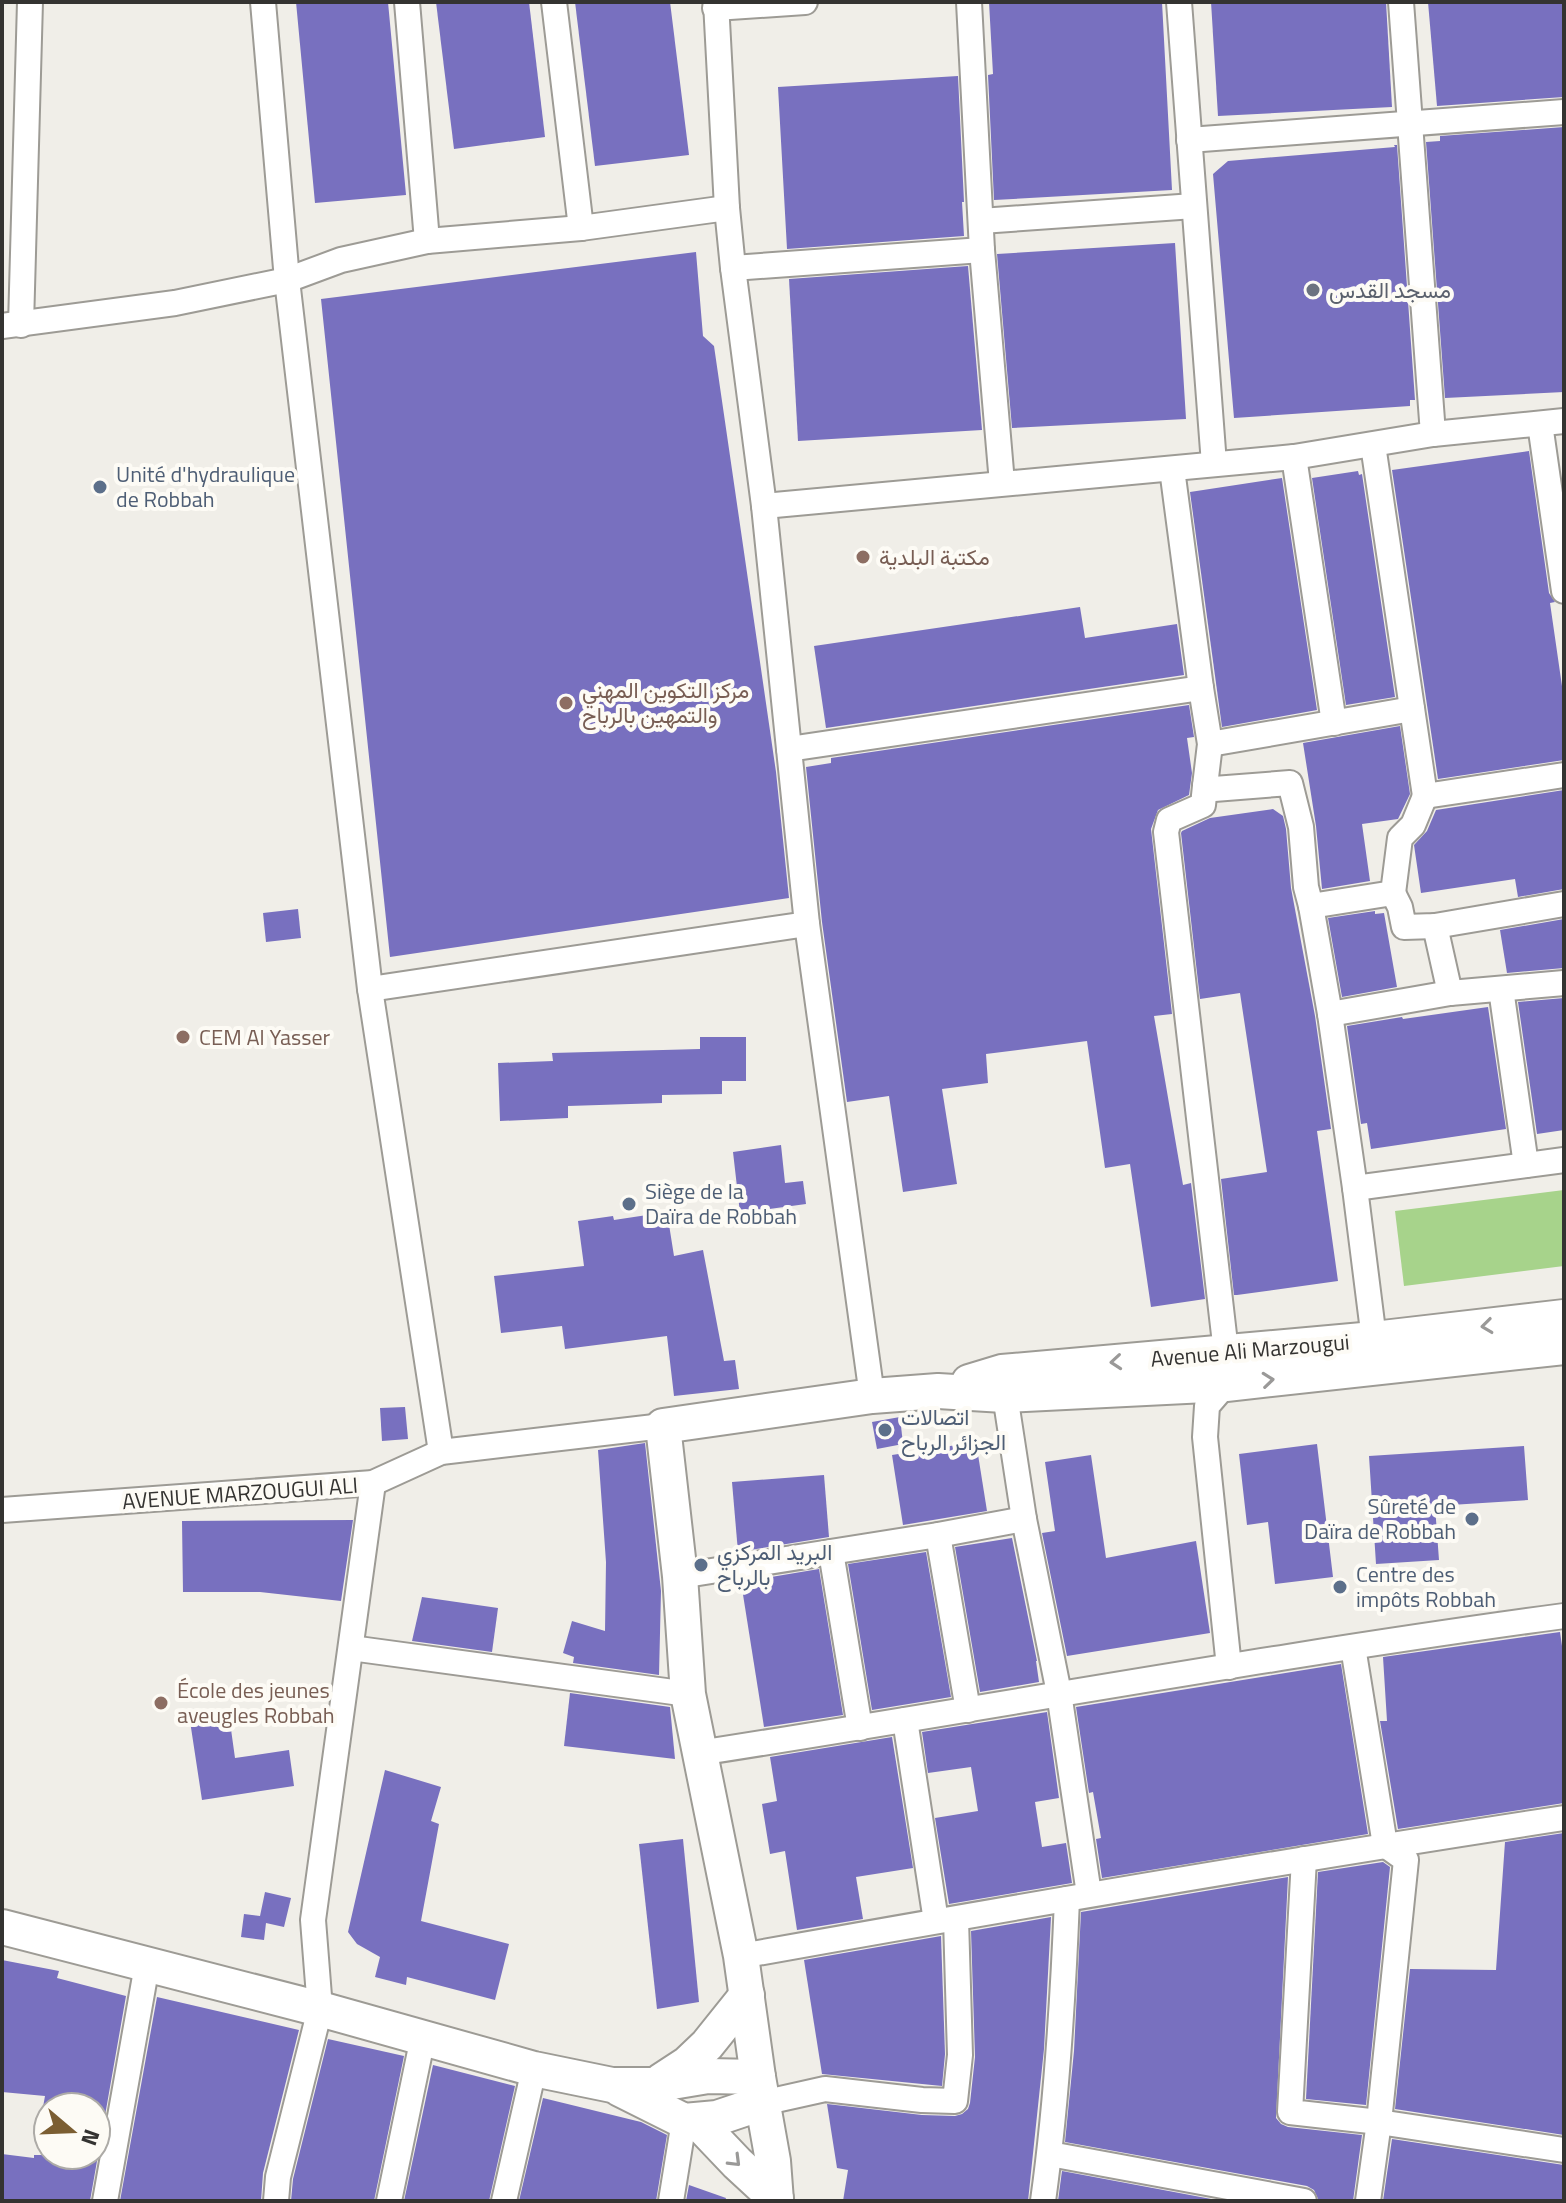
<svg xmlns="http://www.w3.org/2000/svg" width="1566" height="2203" font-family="'Titillium Web',Vazirmatn,sans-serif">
<rect width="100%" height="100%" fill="#f0eee8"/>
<!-- green -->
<polygon fill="#a7d38b" points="1564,1190 1564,1266 1404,1286 1395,1211"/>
<!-- building -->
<g fill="#7870bf">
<polygon points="296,2 388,2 406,195 315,203"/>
<polygon points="436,2 529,2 545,137 454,149"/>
<polygon points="575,2 670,2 689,155 595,166"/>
<polygon points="989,2 1162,2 1172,190 994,200 988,75 993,74"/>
<polygon points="1211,2 1386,2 1392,107 1218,116"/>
<polygon points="1428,2 1564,2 1564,97 1437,106"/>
<polygon points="958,76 964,202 962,202 964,236 787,249 778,87"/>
<polygon points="1564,127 1564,392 1445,398 1426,142 1440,141 1440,136"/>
<polygon points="1394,145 1397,145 1415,400 1410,400 1410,406 1234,418 1213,174 1228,161 1395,147"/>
<polygon points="1175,243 1186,419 1012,428 997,254"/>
<polygon points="696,252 703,336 714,346 776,772 789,898 390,957 321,299"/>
<polygon points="968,266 982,430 798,441 789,279"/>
<polygon points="1529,451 1549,593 1555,602 1550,603 1564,700 1564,760 1438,779 1392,470"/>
<polygon points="1358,471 1359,475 1362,474 1395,697 1346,705 1312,478"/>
<polygon points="1282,478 1317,710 1222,727 1190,492"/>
<polygon points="1080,607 1085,638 1177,624 1184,675 826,728 814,646"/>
<polygon points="1189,705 1194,737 1187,738 1192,773 1189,795 1158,810 1151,829 1172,1014 1154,1016 1183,1185 1191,1183 1205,1299 1151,1307 1130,1164 1105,1168 1087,1041 986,1054 988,1083 942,1089 957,1184 903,1192 889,1096 847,1102 822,922 806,767 831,763 831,758"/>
<polygon points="1400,726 1410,794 1398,819 1362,824 1370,881 1322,889 1316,826 1303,743"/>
<polygon points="1564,790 1564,889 1518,897 1515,879 1421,893 1414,845 1427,831 1436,810"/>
<polygon points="1273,809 1283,816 1286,829 1291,888 1315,1016 1331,1129 1317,1131 1338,1281 1237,1295 1234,1295 1221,1179 1267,1172 1240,993 1200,999 1181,833 1182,831 1210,818"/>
<polygon points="298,909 301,938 266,942 263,913"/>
<polygon points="1375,911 1375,914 1384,913 1397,987 1342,997 1328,918"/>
<polygon points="1564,919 1564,968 1507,973 1500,930"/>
<polygon points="1564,998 1564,1130 1537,1134 1518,1002"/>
<polygon points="1488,1007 1506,1129 1371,1149 1367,1123 1361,1124 1347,1026 1402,1017 1403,1019"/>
<polygon points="700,1037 746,1037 746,1081 722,1081 722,1094 662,1095 662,1103 568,1106 568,1118 500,1121 498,1063 553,1061 552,1053 700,1049"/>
<polygon points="781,1145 785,1183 803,1181 806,1204 740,1213 733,1152"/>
<polygon points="667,1212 674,1256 703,1250 724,1361 735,1360 739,1389 674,1396 667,1336 565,1349 562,1326 501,1333 494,1276 584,1266 578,1221 613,1216 614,1220"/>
<polygon points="405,1407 408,1439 382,1441 380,1408"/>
<polygon points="900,1417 903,1444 877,1449 872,1422"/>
<polygon points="976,1442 987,1511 903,1525 892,1455"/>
<polygon points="645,1443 661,1591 659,1675 573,1663 574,1657 563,1653 572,1621 605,1631 606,1562 598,1450"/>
<polygon points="1317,1444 1333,1577 1275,1584 1268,1522 1247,1525 1239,1454"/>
<polygon points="1524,1446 1528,1500 1435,1506 1439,1560 1376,1564 1369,1456"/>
<polygon points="1091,1455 1106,1558 1196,1541 1210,1633 1067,1656 1042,1533 1055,1531 1045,1462"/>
<polygon points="824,1475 829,1537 738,1552 732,1482"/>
<polygon points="353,1520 341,1601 260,1592 183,1592 182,1521"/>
<polygon points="1012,1538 1037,1661 1036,1661 1039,1682 980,1692 955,1547"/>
<polygon points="926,1552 951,1697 872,1710 848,1564"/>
<polygon points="819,1569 843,1715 764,1727 741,1582"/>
<polygon points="422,1597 498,1608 492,1652 412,1641"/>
<polygon points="1560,1632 1564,1660 1564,1803 1398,1829 1380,1721 1387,1721 1383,1657"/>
<polygon points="1341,1664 1368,1834 1102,1878 1096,1839 1101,1838 1093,1792 1089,1793 1076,1707"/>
<polygon points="570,1693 670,1707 675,1759 564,1746"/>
<polygon points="1047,1712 1059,1798 1035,1802 1042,1847 1066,1843 1072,1883 949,1904 935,1818 978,1811 971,1767 928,1773 922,1732"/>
<polygon points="229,1715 235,1758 289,1750 294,1786 202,1800 190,1721"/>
<polygon points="892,1737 913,1868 856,1877 863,1919 797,1930 785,1851 770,1854 762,1804 777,1801 770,1757"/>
<polygon points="385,1770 441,1787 431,1821 439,1824 421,1921 509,1944 495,2000 407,1977 406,1985 375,1977 380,1957 357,1944 348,1932"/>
<polygon points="1564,1833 1564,2135 1395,2109 1410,1969 1496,1970 1505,1842"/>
<polygon points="683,1839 699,2002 657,2009 639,1844"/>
<polygon points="1383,1862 1390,1867 1366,2105 1306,2099 1318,1872"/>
<polygon points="1288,1877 1276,2118 1281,2124 1288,2127 1362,2135 1353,2201 1319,2201 1314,2190 1307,2186 1065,2142 1074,2051 1081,1912"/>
<polygon points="265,1892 291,1898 284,1927 266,1923 264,1940 241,1937 244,1914 260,1916"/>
<polygon points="1051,1917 1044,2049 1028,2201 843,2201 848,2170 837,2168 827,2104 922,2115 955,2116 962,2114 968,2109 970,2103 975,2057 971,1931"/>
<polygon points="941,1936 945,2054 942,2086 822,2074 804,1960"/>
<polygon points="2,1960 59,1971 57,1978 126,1996 90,2201 2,2201 2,2154 34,2158 34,2155 96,2155 96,2107 43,2107 45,2096 2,2092"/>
<polygon points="157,1997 299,2030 263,2173 261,2201 120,2201"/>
<polygon points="328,2039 404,2056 374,2201 291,2201 293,2179"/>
<polygon points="433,2065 515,2086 489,2201 404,2201"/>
<polygon points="543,2098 641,2122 667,2135 656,2201 519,2201"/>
<polygon points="1392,2139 1564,2165 1564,2201 1383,2201"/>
<polygon points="1062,2171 1222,2201 1058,2201"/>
<polygon points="689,2185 726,2198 725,2201 686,2201"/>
</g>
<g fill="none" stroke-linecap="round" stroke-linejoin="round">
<!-- street casing -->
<g stroke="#9d9b95" stroke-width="28">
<g id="street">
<polyline points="263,2 287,280 370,989 441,1452"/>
<polyline points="407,2 427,241"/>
<polyline points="554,2 581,228"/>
<polyline points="716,2 727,208 733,268 764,506 807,924 872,1396"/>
<polyline points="969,2 982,250 1002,483"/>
<polyline points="1179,2 1214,464"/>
<polyline points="1401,2 1433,434"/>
<polyline points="715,8 805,2"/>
<polyline points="1189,140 1564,112"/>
<polyline points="981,221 1194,206"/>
<polyline points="733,268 982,250"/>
<polyline points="21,325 30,2"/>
<polyline points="2,326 175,303 287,280 341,260 427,241 581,228 727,208"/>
<polyline points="1540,424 1564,591"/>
<polyline points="1373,445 1425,796 1564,775"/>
<polyline points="1294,457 1334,723"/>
<polyline points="1172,469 1201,688 1210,744 1205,786 1214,789 1290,783 1301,827 1306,887 1311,906 1330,1014 1355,1188 1374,1339"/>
<polyline points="764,506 1294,457 1433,434 1564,421"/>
<polyline points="1210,744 1412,709"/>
<polyline points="789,749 1201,688"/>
<polyline points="1205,786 1203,805 1169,820 1166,832 1226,1352 1226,1384 1207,1406 1205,1437 1229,1667"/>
<polyline points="1393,893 1400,907 1404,927 1435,926 1564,904"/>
<polyline points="1311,906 1393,893 1400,838 1413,825 1425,796"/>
<polyline points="1435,926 1450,993"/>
<polyline points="370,989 807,924"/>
<polyline points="1501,989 1526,1165"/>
<polyline points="1330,1014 1450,993 1564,983"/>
<polyline points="1355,1188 1564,1160"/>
<polyline points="1003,1382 1024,1519 1059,1693 1089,1894"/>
<polyline points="2,1510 373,1483 441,1452 663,1426"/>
<polyline points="938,1535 968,1710"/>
<polyline points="831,1552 860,1728"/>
<polyline points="680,1576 938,1535 1024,1519"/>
<polyline points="1353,1647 1385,1845 1406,1860 1379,2122 1368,2201"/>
<polyline points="351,1648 688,1694"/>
<polyline points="905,1720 936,1921"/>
<path d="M699 1753C988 1708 1275 1655 1564 1616"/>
<polyline points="1304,1859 1290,2112 1379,2122 1564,2150"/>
<path d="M741 1956C1015 1907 1289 1860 1564 1818"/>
<polyline points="762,2103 825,2089 922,2100 955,2101 960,2055 956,1919"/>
<polyline points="1050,2154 1304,2201"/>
<polyline points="105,2201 147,1965"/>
<polyline points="276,2201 278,2177 320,2009 313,1920 373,1483"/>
<polyline points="389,2201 423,2037"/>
<polyline points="504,2201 534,2069"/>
<polyline points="671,2201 684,2121"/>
<path d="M1043 2201C1057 2101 1063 2000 1067 1899"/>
</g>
</g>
<!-- secondary casing -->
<g stroke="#9d9b95" stroke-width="38">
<g id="secondary">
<polyline points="969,1382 1002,1372 1374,1339 1564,1317"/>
<polyline points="2,1927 320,2009 534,2069 612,2085 654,2085 708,2076 758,2077"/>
<polyline points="661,2081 687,2064 707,2045 747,1995"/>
<polyline points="620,2089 684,2121 717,2118 762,2103"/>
<polyline points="697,2121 737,2163 776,2199"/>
<polyline points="776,2201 773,2161 758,2077 741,1956 688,1694 680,1576 663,1426 872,1396 938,1391 1004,1395 1226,1384 1564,1347"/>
</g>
</g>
<!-- street -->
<use href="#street" stroke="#fff" stroke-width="24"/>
<!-- secondary -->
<use href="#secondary" stroke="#fff" stroke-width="34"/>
</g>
<!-- one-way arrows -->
<defs><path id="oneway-chevron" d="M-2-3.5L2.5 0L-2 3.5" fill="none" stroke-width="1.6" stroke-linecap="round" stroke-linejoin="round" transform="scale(2)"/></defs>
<g stroke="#9a9998">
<use href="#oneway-chevron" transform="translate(1487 1326) rotate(173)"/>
<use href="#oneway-chevron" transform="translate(1116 1362) rotate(175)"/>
<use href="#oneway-chevron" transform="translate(1268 1380) rotate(-6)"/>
<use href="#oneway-chevron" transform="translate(735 2161) rotate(45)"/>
</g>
<!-- markers -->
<circle fill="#6b7280" stroke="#fdfbf5" stroke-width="3" cx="1313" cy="290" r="8"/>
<g fill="#5c6f8a" stroke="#fdfbf5" stroke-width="3">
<circle cx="100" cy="487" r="8"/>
<circle cx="629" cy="1204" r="8"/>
<circle cx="885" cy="1430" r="8"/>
<circle cx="1472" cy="1519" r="8"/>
<circle cx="701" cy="1565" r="8"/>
<circle cx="1340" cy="1587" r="8"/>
</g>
<g fill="#8d6e63" stroke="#fdfbf5" stroke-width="3">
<circle cx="863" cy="557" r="8"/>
<circle cx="566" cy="703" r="8"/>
<circle cx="183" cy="1037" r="8"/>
<circle cx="161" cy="1703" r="8"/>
</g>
<g text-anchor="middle" stroke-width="8" stroke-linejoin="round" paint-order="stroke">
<!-- worship labels -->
<g font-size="22" fill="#5b616d" stroke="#fdfbf5" text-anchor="start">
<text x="1329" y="298">مسجد القدس</text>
</g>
<!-- service labels -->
<g font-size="22" fill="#4e5e75" stroke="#fdfbf5" text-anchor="start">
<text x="116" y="482">Unité d'hydraulique<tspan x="116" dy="25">de Robbah</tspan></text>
<text x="645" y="1199">Siège de la<tspan x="645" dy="25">Daïra de Robbah</tspan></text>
<text x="901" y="1425">اتصالات<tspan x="901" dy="25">الجزائر الرباح</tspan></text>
<text x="1456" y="1514" text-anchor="end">Sûreté de<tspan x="1456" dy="25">Daïra de Robbah</tspan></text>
<text x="717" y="1560">البريد المركزي<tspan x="717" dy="25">بالرباح</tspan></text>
<text x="1356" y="1582">Centre des<tspan x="1356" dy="25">impôts Robbah</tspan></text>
</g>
<!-- education labels -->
<g font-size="22" fill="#785e54" stroke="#fdfbf5" text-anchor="start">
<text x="879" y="565">مكتبة البلدية</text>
<text x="582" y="698">مركز التكوين المهني<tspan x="582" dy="25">والتمهين بالرباح</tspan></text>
<text x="199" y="1045">CEM Al Yasser</text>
<text x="177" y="1698">École des jeunes<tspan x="177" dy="25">aveugles Robbah</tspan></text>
</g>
<!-- street labels -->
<g font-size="22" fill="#343331" stroke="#fdfbf5">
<text transform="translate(1250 1350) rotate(-5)" y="8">Avenue Ali Marzougui</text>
<text transform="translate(240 1493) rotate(-4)" y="8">AVENUE MARZOUGUI ALI</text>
</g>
</g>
<!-- border -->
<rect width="1566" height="2203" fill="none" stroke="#343331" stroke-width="8"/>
<!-- north arrow -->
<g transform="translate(72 2131) rotate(109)"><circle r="38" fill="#fdfbf5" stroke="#adaba7" stroke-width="2"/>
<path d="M0-6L14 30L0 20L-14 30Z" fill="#7b5e32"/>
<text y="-12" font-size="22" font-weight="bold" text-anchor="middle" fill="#343331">N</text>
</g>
</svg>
